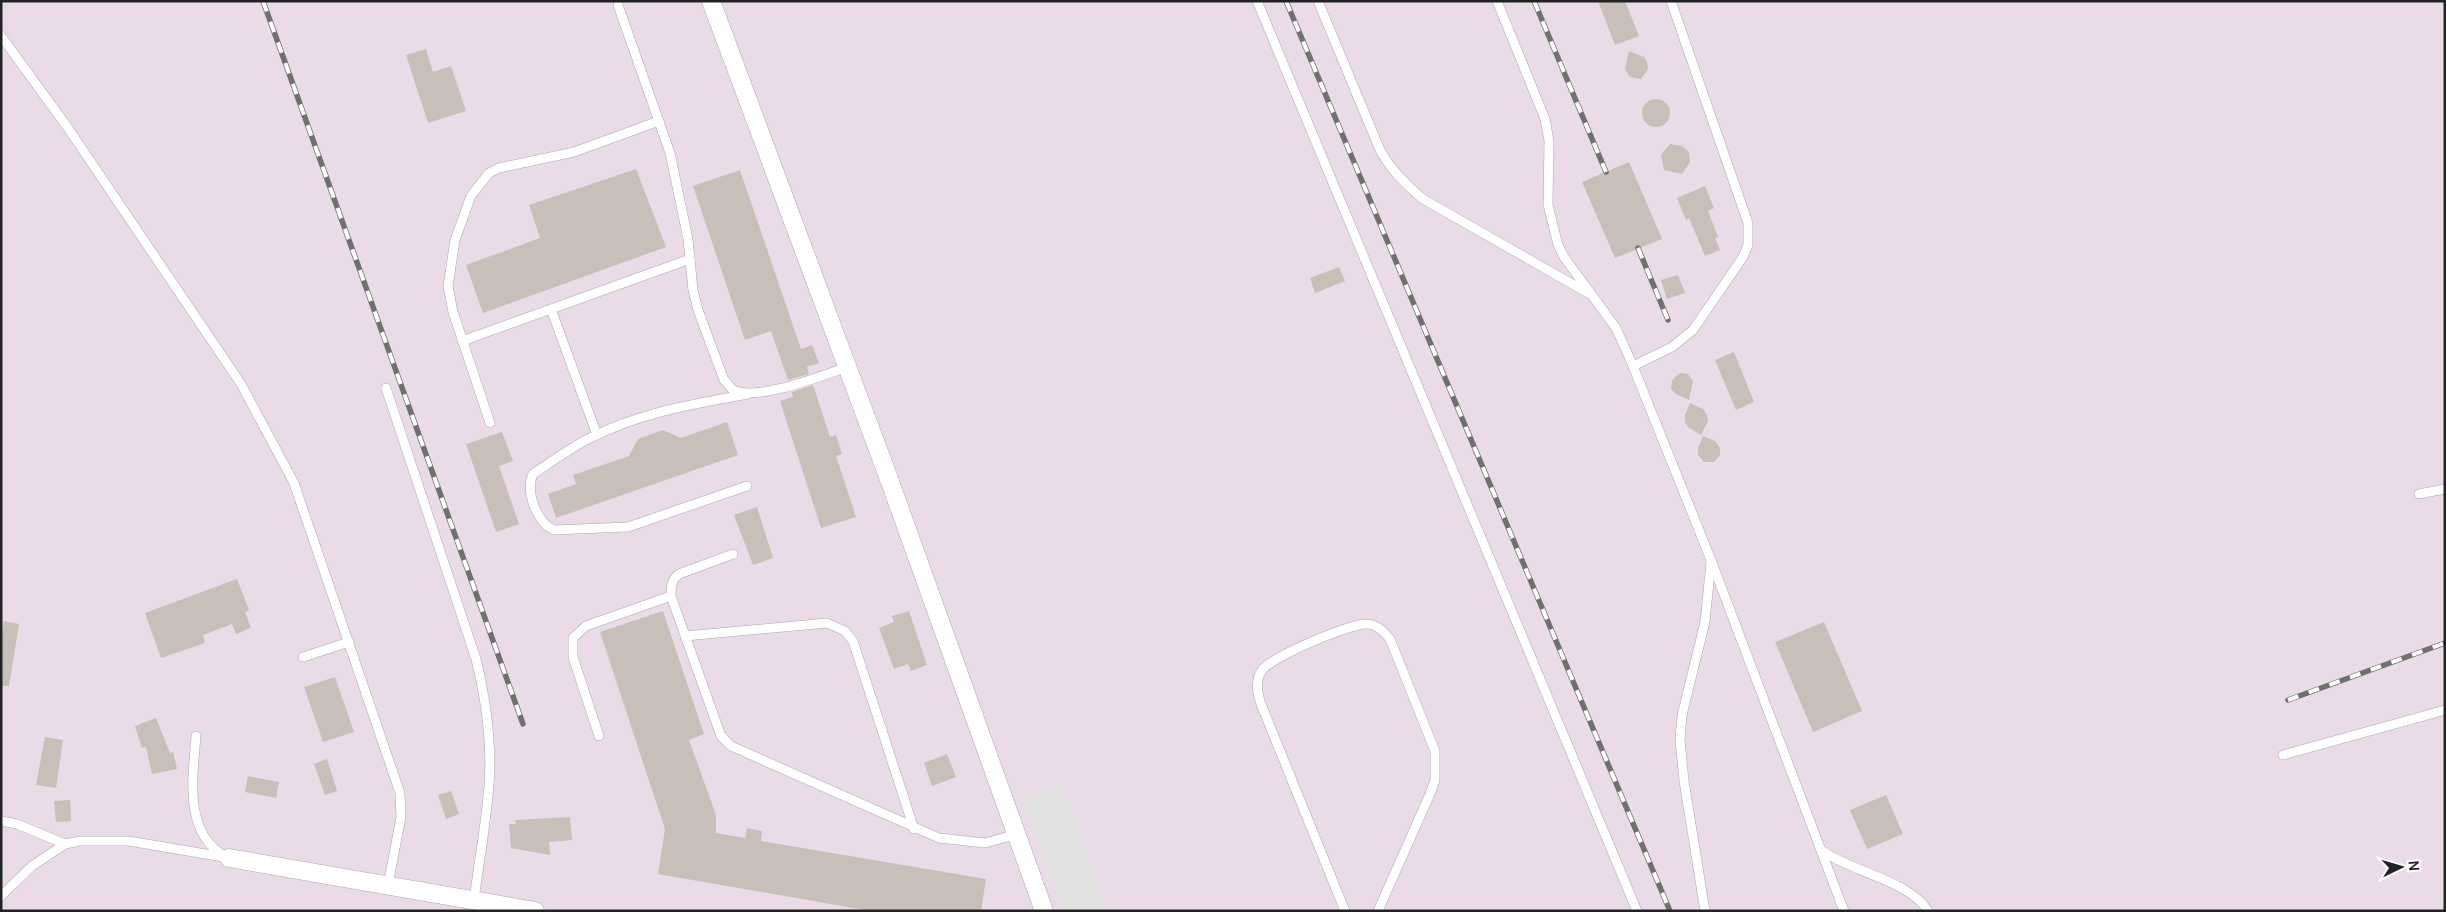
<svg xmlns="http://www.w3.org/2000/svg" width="2446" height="912" font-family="Manrope,sans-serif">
<rect width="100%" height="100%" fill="#f2efe9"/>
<!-- industrial -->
<rect fill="#ebdbe8" x="1" y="1" width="2444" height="910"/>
<!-- parking -->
<polygon fill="#e2e2e2" points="1062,784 1108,911 1063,911 1022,798"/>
<!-- building -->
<g fill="#c7bfb8">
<polygon points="1598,1 1625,1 1639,36 1615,45"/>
<polygon points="426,49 433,72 451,66 466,111 428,123 406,55"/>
<polygon points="1629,51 1644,57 1647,62 1648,69 1641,79 1630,77 1625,69"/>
<circle cx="1656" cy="113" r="14"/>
<polygon points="1670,144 1682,146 1689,152 1690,162 1682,174 1664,170 1661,155"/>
<polygon points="1629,162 1662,239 1615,258 1582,182"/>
<polygon points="636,169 666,247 483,313 466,265 540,238 529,205"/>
<polygon points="740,170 801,349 812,345 819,363 807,367 809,374 788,380 771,331 745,340 693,186"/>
<polygon points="1705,186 1714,208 1708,211 1718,237 1715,238 1720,250 1705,256 1689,218 1686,220 1677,198"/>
<polygon points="1339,267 1345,281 1315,293 1310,278"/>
<polygon points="1678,275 1685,293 1667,299 1661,280"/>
<polygon points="1734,352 1754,402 1736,410 1715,360"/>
<polygon points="1680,373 1688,374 1693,381 1689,400 1676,394 1671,389 1672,380"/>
<polygon points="813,385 830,437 836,435 842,454 836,456 856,517 821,528 780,401 793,397 792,392"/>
<polygon points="1690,403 1703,409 1707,415 1708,421 1701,435 1688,427 1685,422 1685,415"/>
<polygon points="727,422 738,455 556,518 548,494 576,484 573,475 629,456 638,439 663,430 681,438"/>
<polygon points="502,432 513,461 499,466 519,524 496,532 466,444"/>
<polygon points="1703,436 1715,441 1720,448 1720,455 1714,462 1704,462 1698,455 1698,448"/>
<polygon points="757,507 773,558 753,565 734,515"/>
<polygon points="237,579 249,610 245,612 251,628 236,634 232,624 203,635 205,643 161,658 145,613"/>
<polygon points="663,611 704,734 689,740 716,815 716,833 745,838 747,828 762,831 761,841 986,879 981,911 871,911 658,874 665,829 600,632"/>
<polygon points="909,611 927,665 911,671 908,664 894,669 879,628 894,622 892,616"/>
<polygon points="4,621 19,624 9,686 1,686 1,639"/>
<polygon points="1824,622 1862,711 1813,732 1775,642"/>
<polygon points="335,677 354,732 323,742 304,687"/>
<polygon points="156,718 170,753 173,752 177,769 152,774 146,747 142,748 135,726"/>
<polygon points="45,737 63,740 56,788 36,785"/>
<polygon points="947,754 956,777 932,786 924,763"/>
<polygon points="327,759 337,791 325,795 314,764"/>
<polygon points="248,776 279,782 276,798 245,792"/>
<polygon points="451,791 459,814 446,819 438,795"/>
<polygon points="1886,795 1903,834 1867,849 1850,810"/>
<polygon points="70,800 71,821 56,822 54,801"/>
<polygon points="570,817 572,840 549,842 550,855 511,848 509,824 516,824 515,820"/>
</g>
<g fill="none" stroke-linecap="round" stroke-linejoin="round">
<!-- lane casing -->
<g stroke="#a9a9a9" stroke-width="10">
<g id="lane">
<polyline points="1257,1 1637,911"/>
<path d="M1318 1 1380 150C1391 170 1405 184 1423 199L1588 293"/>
<polyline points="1497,1 1545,119 1549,141 1548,205 1558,245 1564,257 1616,328 1633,366 1711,560 1844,911"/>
<path d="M618 5 670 153 688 239 693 290 698 310 724 380C727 382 730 387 732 389 755 403 823 375 847 367"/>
<polyline points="1,36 68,128 241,384 294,483 400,793 401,817 388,885"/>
<polyline points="551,309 597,435"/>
<polyline points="462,341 690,259"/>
<polyline points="1633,366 1672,347 1693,330 1743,257 1748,245 1748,223 1671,1"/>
<path d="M386 388 476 659C486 700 492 744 489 785 486 824 479 862 474 900"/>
<polyline points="490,423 453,312 448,286 455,240 471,196 489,173 499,168 574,152 659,121"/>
<path d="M747 486 628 527 554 530C537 523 525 491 533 474 551 462 569 449 588 439 638 413 693 404 748 394"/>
<polyline points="2419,494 2445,489"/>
<path d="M733 554 679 574C671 580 671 587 671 596L721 736 731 746 939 838 985 843 1017 834"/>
<polyline points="685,636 827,623 845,631 853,641 914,829"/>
<polyline points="303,657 349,642"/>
<path d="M196 736C193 775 183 833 225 856"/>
<polyline points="599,736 573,657 573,638 586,626 671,596"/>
<polyline points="2283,755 2445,710"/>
<polyline points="1,821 17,824 65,844 80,841 129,841 229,858"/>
<path d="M1821 850C1851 872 1909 880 1928 911"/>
<polyline points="1,896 32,866 65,844"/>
<path d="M1345 911 1261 704C1257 693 1255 681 1262 670 1273 656 1351 623 1368 624 1378 625 1384 632 1390 639L1435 751V780L1430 794 1378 911"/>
<polyline points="1705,911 1684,781 1680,740 1682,715 1705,622 1711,562"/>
</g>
</g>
<!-- street casing -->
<g stroke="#a9a9a9" stroke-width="19">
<g id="street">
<polyline points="711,1 889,479 1044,911"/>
<polyline points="229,858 535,911"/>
</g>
</g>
<!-- lane -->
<use href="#lane" stroke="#fff" stroke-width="9"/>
<!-- street -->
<use href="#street" stroke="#fff" stroke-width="18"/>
<!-- rail casing -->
<g stroke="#707070" stroke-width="5.5">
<g id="rail">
<polyline points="263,1 523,724"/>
<polyline points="1286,1 1670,911"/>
<polyline points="1534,1 1606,172"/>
<polyline points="1638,248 1668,320"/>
<polyline points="2288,700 2445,643"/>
</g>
</g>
<!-- rail -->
<use href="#rail" stroke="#fff" stroke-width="4" stroke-dasharray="11" stroke-linecap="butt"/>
</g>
<!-- border -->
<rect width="2446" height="912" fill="none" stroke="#222222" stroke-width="5"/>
<!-- north arrow -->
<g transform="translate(2401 867) rotate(85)" stroke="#ffffff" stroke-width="4" paint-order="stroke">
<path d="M0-4L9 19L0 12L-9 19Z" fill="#222222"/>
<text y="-8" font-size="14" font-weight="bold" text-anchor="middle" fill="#222222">N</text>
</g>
</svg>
